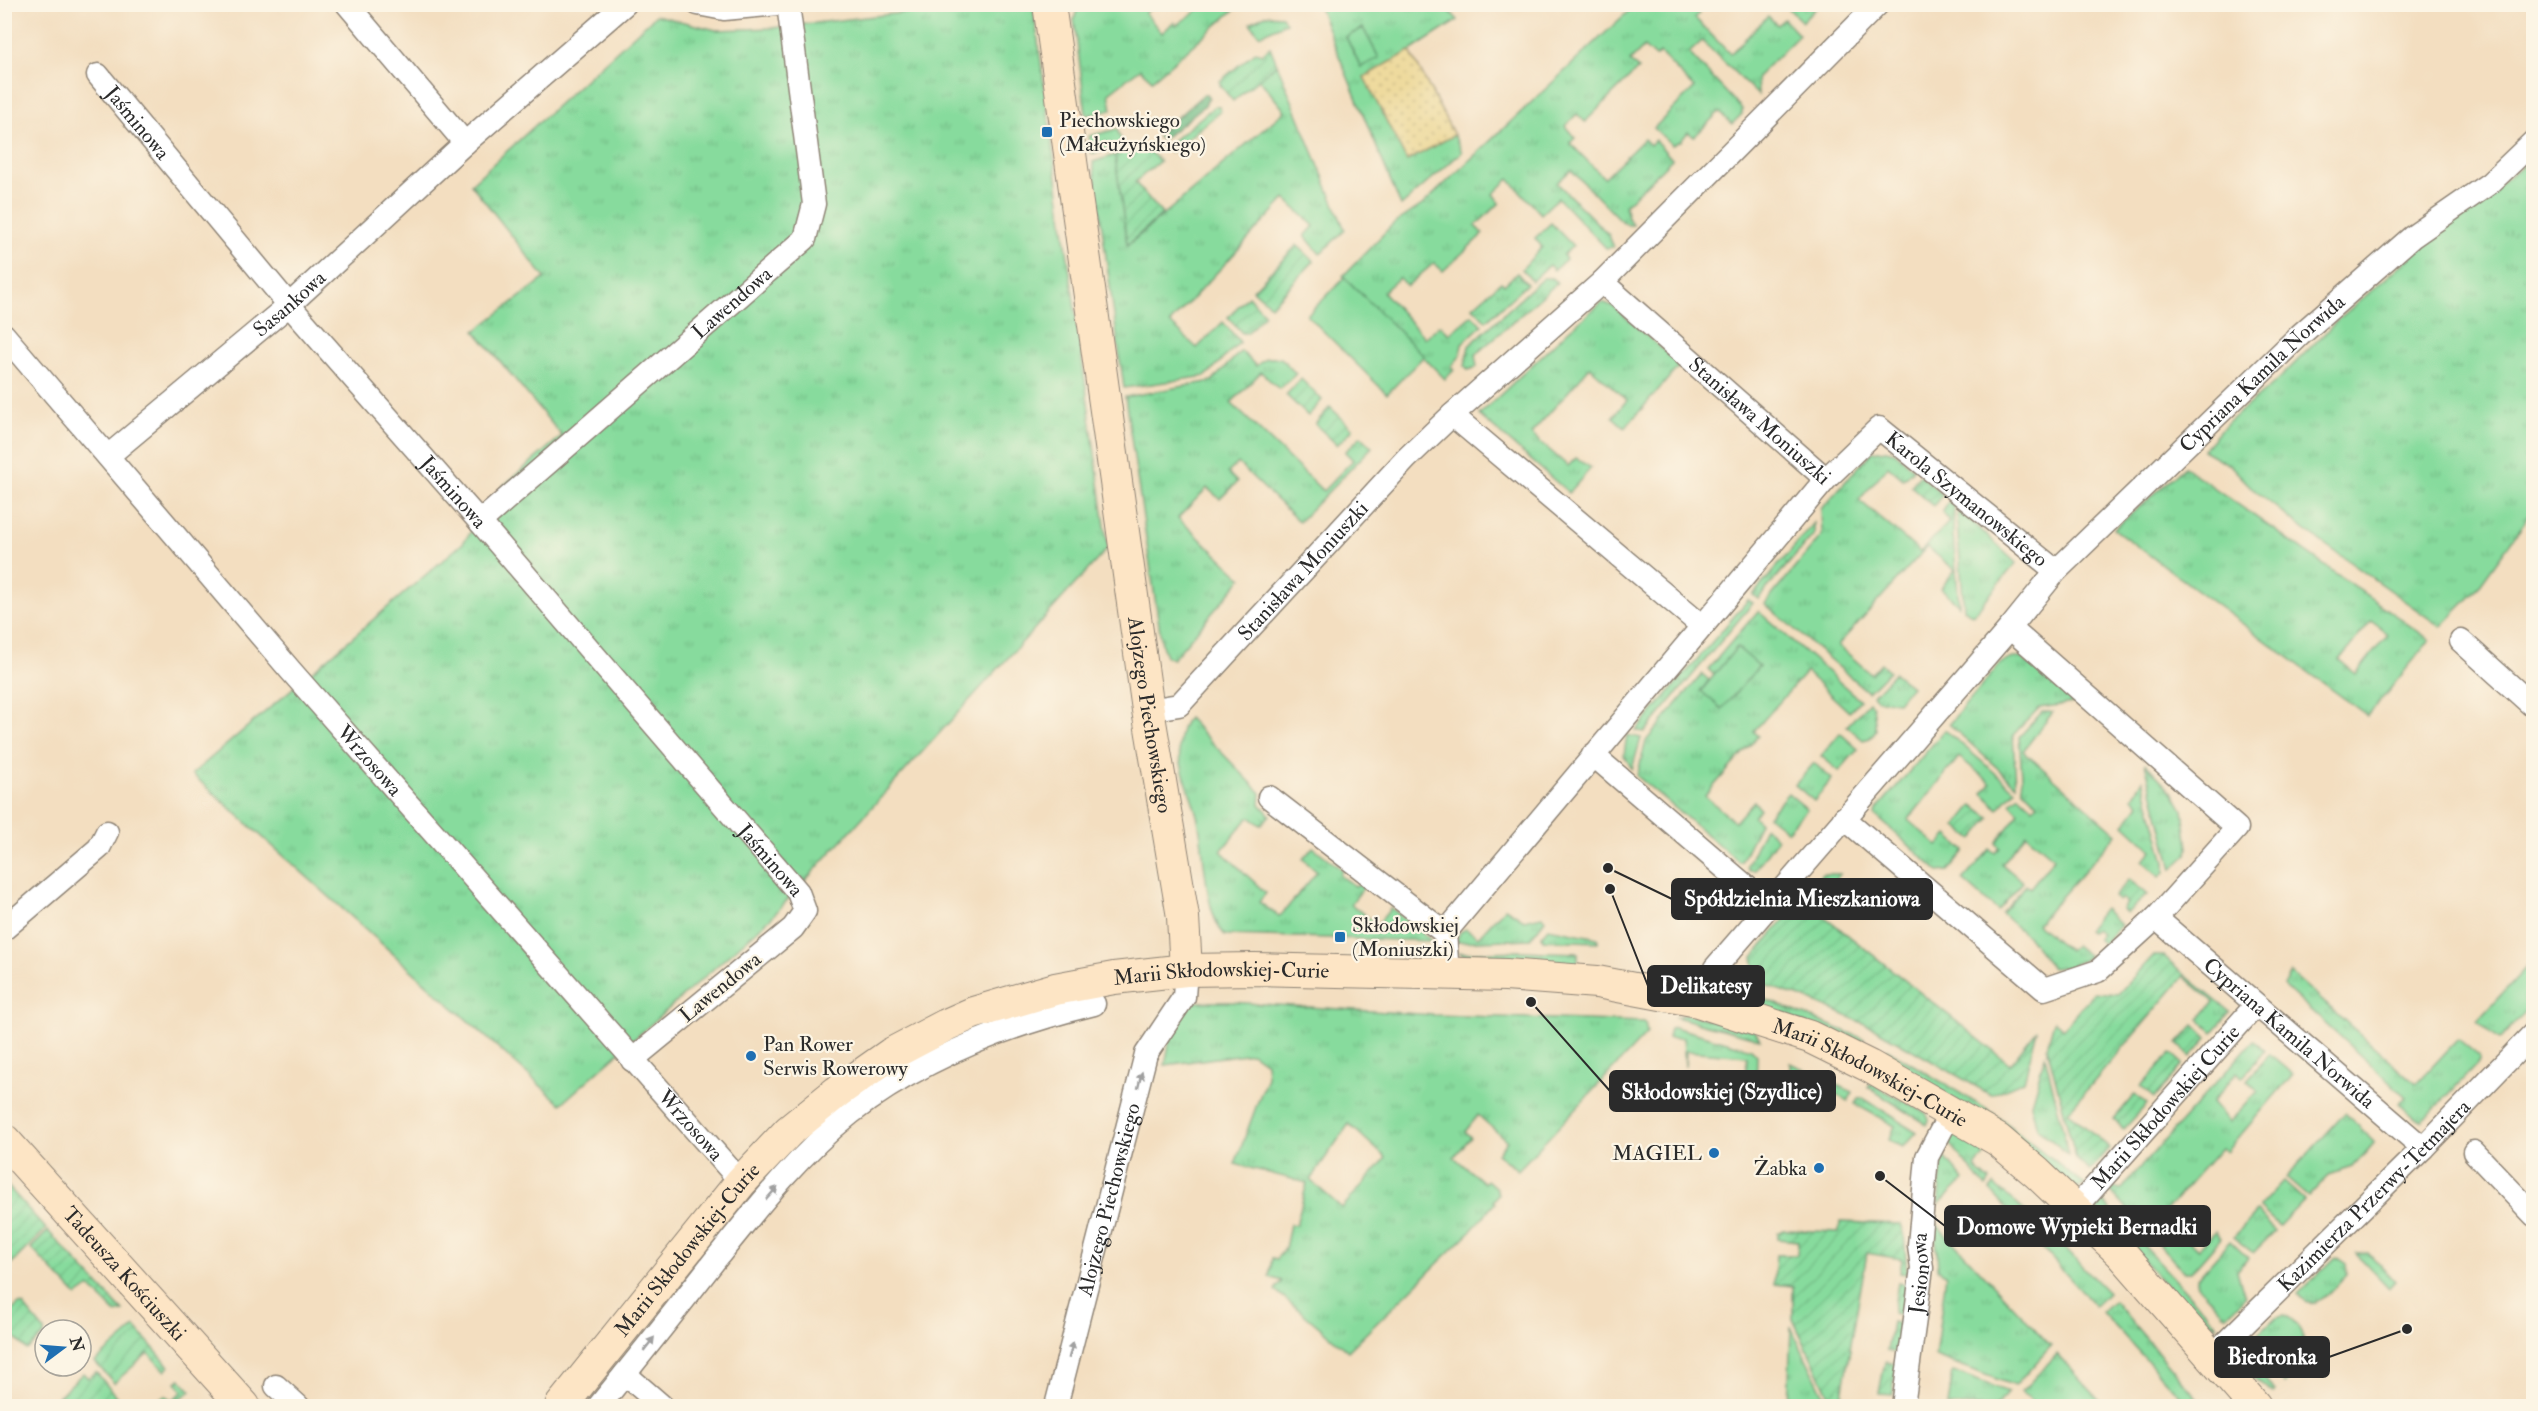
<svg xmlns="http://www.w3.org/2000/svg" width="2538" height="1411" font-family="'IM FELL Double Pica',serif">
<defs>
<pattern id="grass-tufts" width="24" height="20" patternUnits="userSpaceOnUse" patternTransform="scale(1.5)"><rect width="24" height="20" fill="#87db9d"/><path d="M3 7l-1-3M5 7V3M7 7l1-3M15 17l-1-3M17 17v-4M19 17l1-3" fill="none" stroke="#75bc87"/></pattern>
<pattern id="forest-firs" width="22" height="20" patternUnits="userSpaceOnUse" patternTransform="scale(1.5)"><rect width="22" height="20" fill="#6dbb84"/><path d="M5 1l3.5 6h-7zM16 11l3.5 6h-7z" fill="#5a986c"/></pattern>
<pattern id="sand-dots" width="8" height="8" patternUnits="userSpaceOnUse" patternTransform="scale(1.5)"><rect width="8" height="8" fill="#eeda9e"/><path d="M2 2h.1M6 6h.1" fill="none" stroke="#cb8" stroke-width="1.8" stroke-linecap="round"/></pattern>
<pattern id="garden-furrows" width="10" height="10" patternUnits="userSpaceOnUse" patternTransform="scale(1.5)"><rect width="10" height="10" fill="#87db9d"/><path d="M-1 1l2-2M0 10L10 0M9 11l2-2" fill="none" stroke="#75bc87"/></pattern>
</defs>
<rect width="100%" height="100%" fill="#fcf5e5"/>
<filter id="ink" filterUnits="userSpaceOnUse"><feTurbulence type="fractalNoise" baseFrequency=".0167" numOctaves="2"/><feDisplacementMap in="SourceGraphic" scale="12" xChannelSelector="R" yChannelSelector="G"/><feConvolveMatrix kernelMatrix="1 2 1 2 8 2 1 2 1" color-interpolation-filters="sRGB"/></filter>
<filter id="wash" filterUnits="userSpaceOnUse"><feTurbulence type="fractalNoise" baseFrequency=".008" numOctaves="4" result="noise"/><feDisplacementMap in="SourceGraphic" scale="24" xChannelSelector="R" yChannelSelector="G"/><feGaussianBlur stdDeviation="1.35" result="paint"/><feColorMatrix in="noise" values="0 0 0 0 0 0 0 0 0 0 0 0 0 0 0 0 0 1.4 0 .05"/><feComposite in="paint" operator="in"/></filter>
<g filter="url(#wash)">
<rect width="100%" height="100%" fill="#f3dec0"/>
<!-- grass -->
<g fill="url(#grass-tufts)" stroke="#598364" stroke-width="1.5" fill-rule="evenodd">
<polygon points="969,5 1033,5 1108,548 772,917 561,1104 192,774 463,543 503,486 562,436 475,331 545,278 471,184 656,15 716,30 772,28"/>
<polygon points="1079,5 1145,5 1150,9 1145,13 1162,33 1174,22 1176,25 1194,13 1201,5 1240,5 1152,80 1140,69 1109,93 1112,110 1089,115 1086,114 1074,19"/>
<path d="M1318 5H1356L1360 9 1365 5H1444L1458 20 1410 51 1364 77 1407 161 1454 135 1462 152 1401 206ZM1363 28 1378 57 1361 67 1346 37Z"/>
<polygon points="1635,5 1690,5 1699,14 1695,18 1730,54 1768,16 1777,25 1784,19 1799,35 1757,77 1758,95 1702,41 1689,53 1742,109 1742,114 1732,124 1719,112 1694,137 1688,132 1681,141 1672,145 1654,128 1694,88 1660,53 1655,57 1644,47 1630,61 1638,69 1585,122 1577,114 1565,126 1575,138 1570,143 1604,178 1644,139 1650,145 1655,140 1672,159 1625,205 1628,218 1633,225 1628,225 1619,219 1571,170 1557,183 1609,235 1613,247 1606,248 1558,198 1541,214 1509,179 1493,194 1500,203 1475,226 1483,234 1443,271 1434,263 1407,286 1399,278 1383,292 1425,338 1440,325 1449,334 1472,315 1482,325 1462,344 1460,356 1451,367 1454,370 1445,379 1343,276 1392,225 1422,205"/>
<polygon points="1785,5 1819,5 1802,22"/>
<polygon points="1265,15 1282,16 1286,23 1259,35 1250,23"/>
<polygon points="1277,64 1345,230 1320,254 1305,236 1314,226 1285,199 1170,323 1197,348 1223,322 1240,342 1206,376 1124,388 1093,162 1115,155 1128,245 1285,111 1259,79"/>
<polygon points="1215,106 1219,107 1221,111 1171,152 1168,148 1169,144"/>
<polygon points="1117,129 1122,143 1092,154 1089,136"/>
<polygon points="2533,157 2533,511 2474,593 2441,627 2298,525 2253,489 2230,465 2203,450 2229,421 2280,378 2341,317 2415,253"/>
<polygon points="1551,223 1573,246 1563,255 1566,259 1554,270 1549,265 1532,281 1522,269 1542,247 1535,238"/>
<polygon points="1517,273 1527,284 1486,321 1473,307 1501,282 1504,285"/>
<polygon points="1543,278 1553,278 1557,283 1475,355 1477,367 1468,370 1465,366 1469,346"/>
<polygon points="1602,302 1613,306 1680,365 1625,428 1613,417 1627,400 1590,367 1531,434 1568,466 1576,458 1591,468 1569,493 1479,415 1569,330"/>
<polygon points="1241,351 1256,366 1266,358 1281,358 1296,374 1279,389 1261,372 1231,403 1323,491 1353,460 1345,452 1361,436 1372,447 1299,522 1238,463 1228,473 1237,482 1220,499 1207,488 1178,518 1242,578 1173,659 1166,656 1162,645 1125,397 1212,381"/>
<polygon points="1886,450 1895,452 1913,469 1903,479 1888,466 1859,500 1920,552 1950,521 1942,513 1949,502 1954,505 1953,534 1959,605 1941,588 1955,570 1927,547 1838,645 1871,674 1881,663 1889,671 1868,692 1765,604 1822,535 1821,509 1872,452"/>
<path d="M2185 467 2430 640 2368 716 2114 529ZM2371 621 2388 634 2356 674 2339 660Z"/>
<polygon points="1959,509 2016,563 1973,615 1964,609 1957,523"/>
<polygon points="1814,523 1814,534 1758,599 1753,595"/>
<polygon points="1748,600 1753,603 1645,732 1636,731"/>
<polygon points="1758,611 1860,700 1849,712 1806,672 1754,731 1758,736 1705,796 1735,822 1754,801 1760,809 1753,816 1760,823 1741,862 1739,862 1637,776 1646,741 1702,674 1709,680 1701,691 1759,666 1737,648 1714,675 1708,669"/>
<polygon points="2013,658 2021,658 2074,703 2039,708 2013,735 2016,785 1949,724 2001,663"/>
<polygon points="1894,673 1911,686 1898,702 1878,700 1873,695"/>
<polygon points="1869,702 1873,706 1876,730 1870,738 1863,740 1847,726"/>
<polygon points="2042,712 2053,712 2023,751 2117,834 2037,924 2069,951 2075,945 2089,956 2069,967 2052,968 2029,938 2002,914 2026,885 2030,888 2054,858 2026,834 2002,864 2023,882 1998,911 1963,880 1990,849 1995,853 2000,848 1996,843 2019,813 2010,803 2019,795 2033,808 2038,804 2023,789 2019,737"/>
<path d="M1188 718 1261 793 1260 804 1270 815 1261 825 1249 817 1221 851 1266 893 1259 902 1279 916 1282 914 1317 872 1303 859 1313 847 1342 870 1340 875 1355 886 1359 884 1363 888 1351 904 1377 925 1391 908 1432 941 1225 935C1204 916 1205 849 1198 820 1193 795 1178 769 1179 743 1180 735 1182 724 1188 718Z"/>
<polygon points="1945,730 2015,790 1998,809 1983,793 1991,783 1959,757 1908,820 1938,846 1948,835 1965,851 1948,871 1939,872 1875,815 1878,808"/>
<polygon points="1840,733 1858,749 1839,771 1821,756"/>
<polygon points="1627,735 1641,738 1632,769 1624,755"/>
<polygon points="1814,763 1832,779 1814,801 1795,785"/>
<polygon points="2145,763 2174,794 2183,810 2188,848 2187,855 2172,869"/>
<polygon points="2143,780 2165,862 2165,872 2160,877 2143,861 2152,850 2124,824 2140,804 2133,797"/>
<polygon points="1788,793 1807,809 1787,831 1768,816"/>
<polygon points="1765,827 1777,839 1755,870 1749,870 1747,866"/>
<polygon points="1505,908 1524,920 1542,916 1545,920 1530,939 1456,942 1460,932 1466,929 1478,937"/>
<polygon points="2104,909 2121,925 2103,944 2097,939 2101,934 2095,929 2090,932 2087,930"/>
<polygon points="1548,928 1598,938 1598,942 1543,940 1542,935"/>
<polygon points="1520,951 1578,953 1578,964 1575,967 1466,959 1460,953"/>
<polygon points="2533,960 2533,1003 2499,1040 2477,1021"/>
<polygon points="2291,973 2416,1084 2458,1039 2480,1057 2480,1061 2434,1110 2421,1121 2418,1120 2399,1104 2406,1097 2284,986"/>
<polygon points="2185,975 2230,1012 2213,1032 2199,1019 2214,1002 2184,977"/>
<polygon points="1727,984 1864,1039 1861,1045 1734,997 1729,992"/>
<path d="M1177 1002H1230L1434 1015 1645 1022 1647 1033 1518 1170 1497 1154 1507 1141 1478 1115 1465 1132 1471 1137 1454 1157 1484 1183 1487 1180 1496 1188 1498 1195 1493 1201 1495 1203 1470 1232 1348 1351 1275 1290 1282 1281 1269 1277 1272 1258 1276 1259 1285 1249 1290 1224 1296 1225 1307 1183 1235 1164 1267 1077 1266 1063 1252 1053 1165 1065ZM1349 1124 1386 1158 1342 1208 1310 1180Z"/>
<polygon points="1686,1014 1755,1031 1760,1039 1676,1017"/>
<polygon points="1674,1027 1751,1049 1757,1055 1756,1090 1745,1089 1747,1056 1686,1051 1685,1067 1683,1038 1668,1038 1670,1028"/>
<polygon points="2254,1040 2265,1051 2242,1077 2237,1072 2212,1102 2229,1122 2258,1091 2247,1080 2270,1054 2293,1074 2226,1152 2221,1148 2161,1216 2198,1249 2215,1231 2221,1238 2191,1272 2184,1272 2106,1186 2121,1189"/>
<polygon points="1887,1049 1993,1113 2085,1185 2077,1188 2070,1184 1945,1093 1883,1055"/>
<polygon points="2045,1056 2069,1155 2037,1128 2031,1104"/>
<polygon points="1790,1063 1853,1092 1848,1101 1802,1076 1794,1092 1790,1090"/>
<polygon points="1870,1083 1926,1113 1929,1120 1927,1125 1868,1087"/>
<polygon points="1863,1098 1917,1132 1903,1147 1889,1140 1895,1126 1855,1104 1858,1099"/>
<polygon points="2345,1113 2375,1142 2353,1167 2329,1175 2308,1197 2286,1178"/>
<polygon points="1957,1133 1978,1143 1986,1152 1975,1168 1990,1181 1986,1187 1946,1140"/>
<polygon points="1943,1155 1964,1180 1938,1205"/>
<polygon points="2283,1181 2304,1200 2279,1226 2259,1207"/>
<polygon points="1994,1185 2044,1227 2108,1293 2095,1306 1990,1190"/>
<polygon points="2096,1194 2218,1326 2197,1319 2095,1208 2093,1203"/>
<polygon points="2257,1211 2275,1231 2253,1253 2234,1237"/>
<polygon points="1935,1223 2051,1346 2015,1386 1935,1356 1946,1275 1938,1269"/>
<polygon points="2230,1241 2248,1258 2237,1271 2245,1297 2226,1316 2197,1285 2197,1278"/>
<polygon points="2368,1252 2395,1282 2389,1288 2356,1253"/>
<path d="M2336 1257 2346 1264 2347 1275C2334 1287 2313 1317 2298 1294Z"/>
<polygon points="2114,1301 2204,1406 2189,1406 2102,1312"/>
<path d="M2284 1315C2305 1324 2304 1345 2307 1364L2285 1384 2253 1348 2252 1340 2276 1317Z"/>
<polygon points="1791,1327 1829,1406 1788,1406"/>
<polygon points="2239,1349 2275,1391 2273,1393 2239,1366 2237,1361"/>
<polygon points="2057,1354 2105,1406 2037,1406 2021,1392"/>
<polygon points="1953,1371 2008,1392 1996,1406 1948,1406"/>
</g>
<!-- forest -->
<polygon fill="url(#forest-firs)" stroke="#4c7358" stroke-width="1.5" points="1204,94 1209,97 1205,105 1162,140 1158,137 1158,134"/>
<!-- sand -->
<polygon fill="url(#sand-dots)" stroke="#8c8264" stroke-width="1.5" points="1410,51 1454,135 1407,161 1364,77"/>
<!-- park -->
<g fill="#87db9d" stroke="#598364" stroke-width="1.5">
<polygon points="1363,28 1379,58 1361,67 1346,37"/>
<polygon points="1345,278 1424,356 1387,394 1307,315"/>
<polygon points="1737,647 1759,666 1722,709 1701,691"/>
</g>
<!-- garden -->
<g fill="url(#garden-furrows)" stroke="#598364" stroke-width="1.5">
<polygon points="1270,47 1277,64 1233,101 1220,85 1220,81 1255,52 1262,54"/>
<polygon points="1142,145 1160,161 1135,182 1162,214 1127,245 1115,155"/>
<polygon points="1297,245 1314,261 1271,306 1253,290"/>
<polygon points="1248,296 1265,314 1247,333 1242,333 1228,317"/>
<polygon points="1301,379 1322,400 1308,416 1286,395"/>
<polygon points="1330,407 1353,429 1337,445 1315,424"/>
<polygon points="1920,475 1943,495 1933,506 1911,486"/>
<polygon points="1973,805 1990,818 1973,839 1956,826"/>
<polygon points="1822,874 1840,874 1814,908 2010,1064 2037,1030 2024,1081 1991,1095 1872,1027 1812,1001 1757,982 1753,957"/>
<polygon points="2129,879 2147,895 2127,913 2122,909 2127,903 2122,898 2119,901 2114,897"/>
<polygon points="2153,956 2164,956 2185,975 2068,1112 2110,1148 2090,1171 2076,1159 2047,1047 2054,1021 2063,1029 2094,992 2118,994"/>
<polygon points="2194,1025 2207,1038 2191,1057 2178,1044"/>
<polygon points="2171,1053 2183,1064 2154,1098 2141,1087"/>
<polygon points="2135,1094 2147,1104 2124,1129 2114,1119"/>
<polygon points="5,1183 46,1229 5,1270"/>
<polygon points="1840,1222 1901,1224 1904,1234 1907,1274 1900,1273 1902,1259 1867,1253 1840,1406 1834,1406 1793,1319 1793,1286 1774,1284 1776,1255 1797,1255 1798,1241 1778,1239 1778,1233 1784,1230 1839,1232"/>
<polygon points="48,1231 123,1311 116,1313 90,1287 77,1296 31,1248"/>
<polygon points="1898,1283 1906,1285 1902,1315 1893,1313"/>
<polygon points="19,1304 23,1305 44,1330 44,1335 27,1350 5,1327 5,1317"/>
<polygon points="1892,1322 1901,1324 1897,1353 1887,1351"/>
<polygon points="135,1327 169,1366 165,1371 148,1353 114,1383 95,1362"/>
<polygon points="1885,1362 1896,1364 1893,1394 1879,1393"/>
<polygon points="96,1372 124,1406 49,1406 83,1373 88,1378"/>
<polygon points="180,1379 191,1391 169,1406 158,1406 154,1403 165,1395 172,1401 182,1391 176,1382"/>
</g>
</g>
<g filter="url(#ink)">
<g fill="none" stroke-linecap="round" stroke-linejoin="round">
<!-- street casing -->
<g stroke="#8f8476" stroke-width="25">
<g id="street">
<polyline points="347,4 465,143"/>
<polyline points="698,4 724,9 778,4"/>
<path id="s1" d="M98 75 289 305 480 522 798 892 805 911 793 928 632 1060"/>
<path id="s2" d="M1602 282 1826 479"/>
<path id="s3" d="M4 335 291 671 741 1182"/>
<polyline points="1452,415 1702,626"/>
<path id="s4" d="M108 456 289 305 465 143 625 4"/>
<path id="s5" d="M480 522 805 239 814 204 788 4"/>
<polyline points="2461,641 2534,707"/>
<path id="s6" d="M1148 710 1179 705 1406 459 1452 415 1602 282 1878 4"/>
<polyline points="1593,755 1769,906"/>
<polyline points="1269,797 1445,933"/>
<polyline points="1844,818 2044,989 2098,971 2156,918 2237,828 2010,628"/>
<path id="s7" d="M2156 918 2423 1148"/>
<polyline points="4,929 99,848 107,832"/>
<path id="s8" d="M1448 974 1445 933 1826 479 1879 428 2056 571"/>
<path id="s9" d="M1698 1001 1715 968 2010 628 2056 571 2300 335 2412 237 2490 183 2534 141"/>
<polyline points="2474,1152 2534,1215"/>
<path id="s10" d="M2075 1209 2256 1005"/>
<path id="s11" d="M2212 1356 2423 1148 2534 1033"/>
<polyline points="625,1374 662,1406"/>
<polyline points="276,1386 298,1406"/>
<path d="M599 1406C638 1358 677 1309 715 1260 756 1209 799 1154 851 1113 922 1058 1007 1025 1094 1004"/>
<path id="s12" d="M1056 1406 1146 1054 1184 997 1186 970"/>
<path id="s13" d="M1903 1406 1922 1268 1919 1245 1927 1157 1951 1112"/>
</g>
</g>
<!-- secondary casing -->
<g stroke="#8f8476" stroke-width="34">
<g id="secondary">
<path id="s14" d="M1049 4 1148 710 1183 917 1186 970"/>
<path id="s15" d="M4 1140 244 1406"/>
<path id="s16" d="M561 1406 741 1182 789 1131 837 1092 891 1054 946 1025 973 1013 1055 989 1114 978 1186 970 1254 969 1506 975 1597 982 1698 1001 1810 1037 1869 1066 1998 1140 2037 1173 2122 1254 2255 1406"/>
</g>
</g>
<!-- street -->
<use href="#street" stroke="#fff" stroke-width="22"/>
<!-- secondary -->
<use href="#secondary" stroke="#fde5c5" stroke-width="32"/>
</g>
<!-- one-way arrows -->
<defs><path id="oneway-solid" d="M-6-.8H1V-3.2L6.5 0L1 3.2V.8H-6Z" transform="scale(1.5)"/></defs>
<g fill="#a0a0a0">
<use href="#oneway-solid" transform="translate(1140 1080) rotate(-76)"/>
<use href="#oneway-solid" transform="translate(772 1193) rotate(-48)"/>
<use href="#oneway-solid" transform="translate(649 1344) rotate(-52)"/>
<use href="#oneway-solid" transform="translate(1071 1350) rotate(-75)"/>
</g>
</g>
<!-- markers -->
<g fill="#1f6fb2" stroke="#fcf5e5" stroke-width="2">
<rect x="1041" y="126" width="12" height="12" rx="3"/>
<rect x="1334" y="931" width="12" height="12" rx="3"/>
<circle cx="751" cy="1056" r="6"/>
<circle cx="1714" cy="1153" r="6"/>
<circle cx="1819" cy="1168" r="6"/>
</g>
<g text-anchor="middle" stroke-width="4.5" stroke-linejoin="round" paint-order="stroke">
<!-- poi labels -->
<g font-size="21" fill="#2b2b2b" stroke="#fcf5e5" text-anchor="start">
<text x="1059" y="127">Piechowskiego<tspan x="1059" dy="24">(Małcużyńskiego)</tspan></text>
<text x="1352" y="932">Skłodowskiej<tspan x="1352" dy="24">(Moniuszki)</tspan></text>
<text x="763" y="1051">Pan Rower<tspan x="763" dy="24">Serwis Rowerowy</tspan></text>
<text x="1702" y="1160" text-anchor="end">MAGIEL</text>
<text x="1807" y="1175" text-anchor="end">Żabka</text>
</g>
<!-- street labels -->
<g font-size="21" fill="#2b2b2b" stroke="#fcf5e5">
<text dy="7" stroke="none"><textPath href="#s1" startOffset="62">Jaśminowa</textPath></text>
<text dy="7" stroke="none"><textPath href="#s5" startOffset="334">Lawendowa</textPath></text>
<text dy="7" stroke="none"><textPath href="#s4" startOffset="237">Sasankowa</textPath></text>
<text dy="7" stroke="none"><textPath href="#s9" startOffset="846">Cypriana Kamila Norwida</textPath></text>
<text dy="7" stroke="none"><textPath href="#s2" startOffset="210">Stanisława Moniuszki</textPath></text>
<text dy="7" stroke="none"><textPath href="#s1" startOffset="548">Jaśminowa</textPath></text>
<text dy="7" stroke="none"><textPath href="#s8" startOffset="820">Karola Szymanowskiego</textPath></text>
<text dy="7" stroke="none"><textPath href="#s6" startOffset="214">Stanisława Moniuszki</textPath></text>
<text dy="7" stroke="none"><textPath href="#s14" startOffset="718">Alojzego Piechowskiego</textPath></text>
<text dy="7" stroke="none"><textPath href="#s3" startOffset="561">Wrzosowa</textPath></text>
<text dy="7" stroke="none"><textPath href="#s1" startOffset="1034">Jaśminowa</textPath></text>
<text dy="7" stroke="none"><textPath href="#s16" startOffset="830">Marii Skłodowskiej-Curie</textPath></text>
<text transform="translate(720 987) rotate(-39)" y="7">Lawendowa</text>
<text dy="7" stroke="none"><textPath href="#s7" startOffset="176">Cypriana Kamila Norwida</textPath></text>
<text dy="7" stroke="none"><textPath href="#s16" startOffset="1496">Marii Skłodowskiej-Curie</textPath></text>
<text dy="7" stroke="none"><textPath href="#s10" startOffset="136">Marii Skłodowskiej Curie</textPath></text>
<text dy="7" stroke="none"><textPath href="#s3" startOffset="1047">Wrzosowa</textPath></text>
<text dy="7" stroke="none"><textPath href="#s11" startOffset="228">Kazimierza Przerwy-Tetmajera</textPath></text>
<text dy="7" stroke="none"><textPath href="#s12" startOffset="213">Alojzego Piechowskiego</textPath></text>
<text dy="7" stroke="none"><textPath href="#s16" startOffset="201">Marii Skłodowskiej-Curie</textPath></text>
<text dy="7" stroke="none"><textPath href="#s15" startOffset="180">Tadeusza Kościuszki</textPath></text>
<text dy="7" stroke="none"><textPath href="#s13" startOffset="134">Jesionowa</textPath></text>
</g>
</g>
<!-- callouts -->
<path fill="none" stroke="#2b2b2b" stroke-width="2" d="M1608 868L1672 899M1610 889L1648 986M1531 1002L1610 1091M1880 1176L1945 1226M2407 1329L2329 1357"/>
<g fill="#2b2b2b" stroke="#fcf5e5" stroke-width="2">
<circle cx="1608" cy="868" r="6"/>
<circle cx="1610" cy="889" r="6"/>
<circle cx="1531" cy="1002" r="6"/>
<circle cx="1880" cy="1176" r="6"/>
<circle cx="2407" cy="1329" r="6"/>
</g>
<g fill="#2b2b2b" stroke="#2b2b2b" stroke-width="2">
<rect x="1672" y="879" width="260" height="40" rx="6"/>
<rect x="1648" y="966" width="116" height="40" rx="6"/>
<rect x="1610" y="1071" width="225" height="40" rx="6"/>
<rect x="1945" y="1206" width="265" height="40" rx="6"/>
<rect x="2215" y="1337" width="114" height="40" rx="6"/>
</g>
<g font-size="22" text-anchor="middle" font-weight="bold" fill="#fff">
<text x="1802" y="906">Spółdzielnia Mieszkaniowa</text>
<text x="1706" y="993">Delikatesy</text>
<text x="1722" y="1099">Skłodowskiej (Szydlice)</text>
<text x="2077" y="1234">Domowe Wypieki Bernadki</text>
<text x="2272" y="1364">Biedronka</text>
</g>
<!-- margin -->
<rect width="2538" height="1411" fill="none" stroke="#fcf5e5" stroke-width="24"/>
<!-- north arrow -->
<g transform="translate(63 1348) rotate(74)"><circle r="28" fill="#fcf5e5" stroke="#a8a49b" stroke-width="1.5"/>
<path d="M0-4.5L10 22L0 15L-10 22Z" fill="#1f6fb2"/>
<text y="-9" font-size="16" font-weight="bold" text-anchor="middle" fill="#2b2b2b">N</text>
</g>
</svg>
